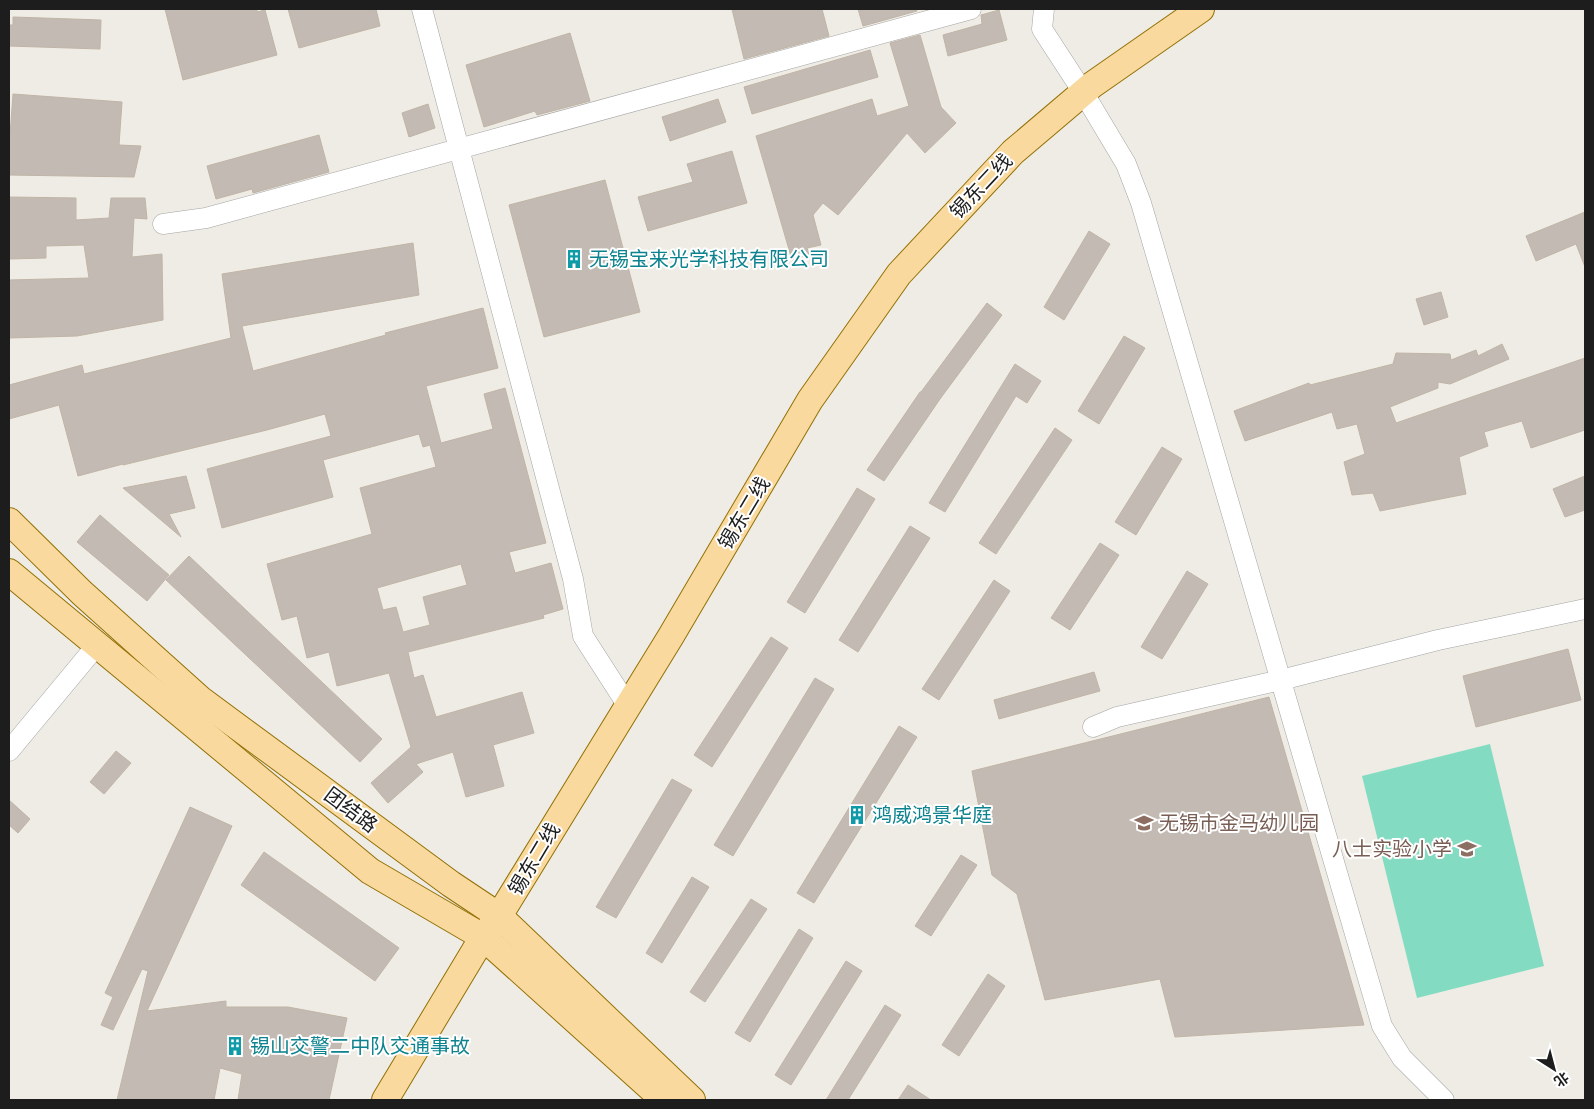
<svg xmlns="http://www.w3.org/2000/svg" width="1594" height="1109" font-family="'Alegreya Sans','Noto Sans SC',sans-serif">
<rect width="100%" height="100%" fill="#eeece4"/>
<!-- pitch -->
<polygon fill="#83dcc1" points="1490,744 1544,966 1417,998 1362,776"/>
<!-- building -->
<g fill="#c3bbb3" stroke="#c0b4a6" fill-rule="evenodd">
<polygon points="165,9 257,9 257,12 265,10 277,55 183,80"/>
<polygon points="288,9 376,9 380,26 299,48"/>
<polygon points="732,9 822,9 829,36 744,59"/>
<polygon points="858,9 916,9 917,11 863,26"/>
<polygon points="999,10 1007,40 948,56 943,35 982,24 981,15"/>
<polygon points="13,17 101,20 100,49 9,46 9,25 13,25"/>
<polygon points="570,33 590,101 537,115 535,111 484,127 466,65"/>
<polygon points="920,35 941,107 956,123 925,153 907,133 838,215 823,203 813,215 821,245 807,248 809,254 792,260 756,136 872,99 877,116 909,106 890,43"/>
<polygon points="870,50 878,77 752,114 744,87"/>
<polygon points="13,94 122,102 119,145 141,146 134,177 9,175 9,136 10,136"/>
<polygon points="718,99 726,122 670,141 662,117"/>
<polygon points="428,104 435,128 409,137 402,113"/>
<polygon points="319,135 329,172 253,193 252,189 216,199 207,166"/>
<polygon points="732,151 747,203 648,231 638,197 693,182 687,164"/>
<polygon points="605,180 640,312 544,337 509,205"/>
<polygon points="9,197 76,198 76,220 109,218 111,198 145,198 147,219 134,218 132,257 162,254 163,320 77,336 9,338 9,280 89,278 84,245 46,246 46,258 9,259"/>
<polygon points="1585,212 1585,267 1576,244 1536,261 1526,236"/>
<polygon points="1089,231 1110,244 1064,320 1044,307"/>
<path d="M413 243 419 295 242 326 253 371 386 335 385 333 483 308 498 368 426 386 441 443 493 429 484 394 505 388 546 543 509 552 515 573 551 563 563 609 543 615 544 618 408 652 414 678 423 675 436 717 522 692 534 733 493 745 504 786 466 797 453 752 416 764 423 772 388 803 371 783 411 747 389 673 337 686 329 652 307 658 297 616 282 620 267 564 372 534 360 488 436 467 430 445 423 447 419 434 323 460 333 497 222 528 207 469 331 436 325 414 267 430 123 465V464L78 476 59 405 9 419V385L82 365 84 374 231 338 222 274ZM461 564 467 585 423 597 430 625 403 632 396 607 383 610 377 588Z"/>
<polygon points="1441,292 1448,317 1424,325 1416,299"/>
<polygon points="987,303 1002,315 940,399 884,481 867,470 920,392 921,392"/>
<polygon points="1124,336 1145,348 1099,424 1078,411"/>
<polygon points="1502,344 1509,359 1450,384 1438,382 1438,388 1390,407 1396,423 1585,358 1585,430 1531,448 1522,421 1484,432 1488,446 1459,457 1466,494 1380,511 1373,493 1352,495 1344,462 1365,454 1357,424 1337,429 1332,412 1245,441 1234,411 1309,383 1310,385 1393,364 1396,353 1450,354 1451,360 1476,350 1478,356"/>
<polygon points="1015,364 1041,381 1027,403 1016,396 945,512 929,503"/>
<polygon points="1055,428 1072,440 996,554 979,543"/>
<polygon points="1162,447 1182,459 1136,535 1115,522"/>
<polygon points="186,476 195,508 169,514 181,537 123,488"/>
<polygon points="1585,476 1585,510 1565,517 1553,489"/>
<polygon points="857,488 875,499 805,613 787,602"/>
<polygon points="100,515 169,575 147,601 77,542"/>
<polygon points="910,526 930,538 858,652 839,640"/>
<polygon points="1100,543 1119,555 1070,630 1051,618"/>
<polygon points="189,556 382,739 360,762 166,580"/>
<polygon points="1187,571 1208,584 1162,659 1141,647"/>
<polygon points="994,580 1010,591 939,700 922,689"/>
<polygon points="771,637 788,648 712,767 694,755"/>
<polygon points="1568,649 1581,700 1476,727 1463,676"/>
<polygon points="1094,672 1100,691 999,719 994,700"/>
<polygon points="815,678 834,689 733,856 714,845"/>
<polygon points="1269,697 1364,1025 1175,1037 1160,979 1045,1000 1017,894 992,875 972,771"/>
<polygon points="899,726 917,737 814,903 797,893"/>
<polygon points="116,751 131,763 104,794 90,782"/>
<polygon points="672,779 692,790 616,918 596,907"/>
<polygon points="9,800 30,819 18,833 9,825"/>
<polygon points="190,807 232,826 147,1011 226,1001 226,1007 288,1007 347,1018 329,1100 238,1100 242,1074 220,1068 214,1100 117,1100 148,971 142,969 113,1030 101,1025 113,997 105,993"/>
<polygon points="264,852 399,948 375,981 241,885"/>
<polygon points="961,855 977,865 931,936 915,926"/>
<polygon points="692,877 709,887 662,963 646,953"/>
<polygon points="751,899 767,909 705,1002 690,992"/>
<polygon points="799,929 813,938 750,1042 735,1033"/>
<polygon points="846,961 862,971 791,1085 775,1075"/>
<polygon points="988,974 1005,986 959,1056 942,1045"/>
<polygon points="885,1005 901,1015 848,1100 826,1100"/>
<polygon points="908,1085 931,1100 898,1100"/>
</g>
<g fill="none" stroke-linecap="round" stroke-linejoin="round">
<!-- minor casing -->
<g stroke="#a4a4a4" stroke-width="21">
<g id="minor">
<polyline points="422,9 573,579 583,636 628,706"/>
<polyline points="1044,9 1042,29 1083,92 1126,164 1141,203 1382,1026 1402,1058 1444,1100"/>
<polyline points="163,224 206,218 971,9"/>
<polyline points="1093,727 1117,717 1281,680 1438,640 1585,609"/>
<polyline points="9,751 97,645"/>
</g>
</g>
<!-- major casing -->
<g stroke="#937004" stroke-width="28">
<g id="major">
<polyline points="9,521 82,593 200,699 451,884 499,916 692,1100"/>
<polyline points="9,572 370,871 483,937 664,1100"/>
<polyline points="385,1100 483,937 499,916 671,636 810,400 899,274 1013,152 1092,85 1201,9"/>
</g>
</g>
<!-- minor -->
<use href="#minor" stroke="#fff" stroke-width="20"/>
<!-- major -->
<use href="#major" stroke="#f9d99e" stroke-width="26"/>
</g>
<!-- icons -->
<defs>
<g id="building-bare" transform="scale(1.5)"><path d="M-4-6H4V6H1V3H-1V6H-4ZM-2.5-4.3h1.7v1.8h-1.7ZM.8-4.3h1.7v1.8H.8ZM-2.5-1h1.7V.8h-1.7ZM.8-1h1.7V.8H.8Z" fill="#0f9aa8" stroke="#fff" stroke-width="2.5" paint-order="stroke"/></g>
<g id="school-bare" transform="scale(1.5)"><path d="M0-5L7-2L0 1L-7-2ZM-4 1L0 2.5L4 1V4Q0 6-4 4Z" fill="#8d6e63" stroke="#fff" stroke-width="2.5" paint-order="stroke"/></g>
</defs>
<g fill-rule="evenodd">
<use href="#building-bare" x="574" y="259"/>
<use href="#building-bare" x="857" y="815"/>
<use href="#school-bare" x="1144" y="823"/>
<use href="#school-bare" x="1467" y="849"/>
<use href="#building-bare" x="235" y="1046"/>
</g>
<g text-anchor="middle" stroke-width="4" stroke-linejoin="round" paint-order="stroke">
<!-- street labels -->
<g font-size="20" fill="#1d1d1d" stroke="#fff">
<text transform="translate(981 186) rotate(-47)" y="7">锡东二线</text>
<text transform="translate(744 513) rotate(-59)" y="7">锡东二线</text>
<text transform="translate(351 810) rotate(37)" y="7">团结路</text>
<text transform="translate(534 859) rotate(-59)" y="7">锡东二线</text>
</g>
<!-- culture labels -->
<g font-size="20" fill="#0d838f" stroke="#fff" text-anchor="start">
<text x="589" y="266">无锡宝来光学科技有限公司</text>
<text x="872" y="822">鸿威鸿景华庭</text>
<text x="250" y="1053">锡山交警二中队交通事故</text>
</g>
<!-- education labels -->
<g font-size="20" fill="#785e54" stroke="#fff" text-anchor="start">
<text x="1159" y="830">无锡市金马幼儿园</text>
<text x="1452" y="856" text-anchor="end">八士实验小学</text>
</g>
</g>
<!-- border -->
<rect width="1594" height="1109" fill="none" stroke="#1d1d1d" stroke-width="20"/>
<!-- north arrow -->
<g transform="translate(1554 1069) rotate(144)" stroke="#ffffff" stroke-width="4" paint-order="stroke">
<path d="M0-4L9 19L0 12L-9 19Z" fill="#1d1d1d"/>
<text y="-8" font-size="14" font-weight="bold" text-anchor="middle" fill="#1d1d1d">北</text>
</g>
</svg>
